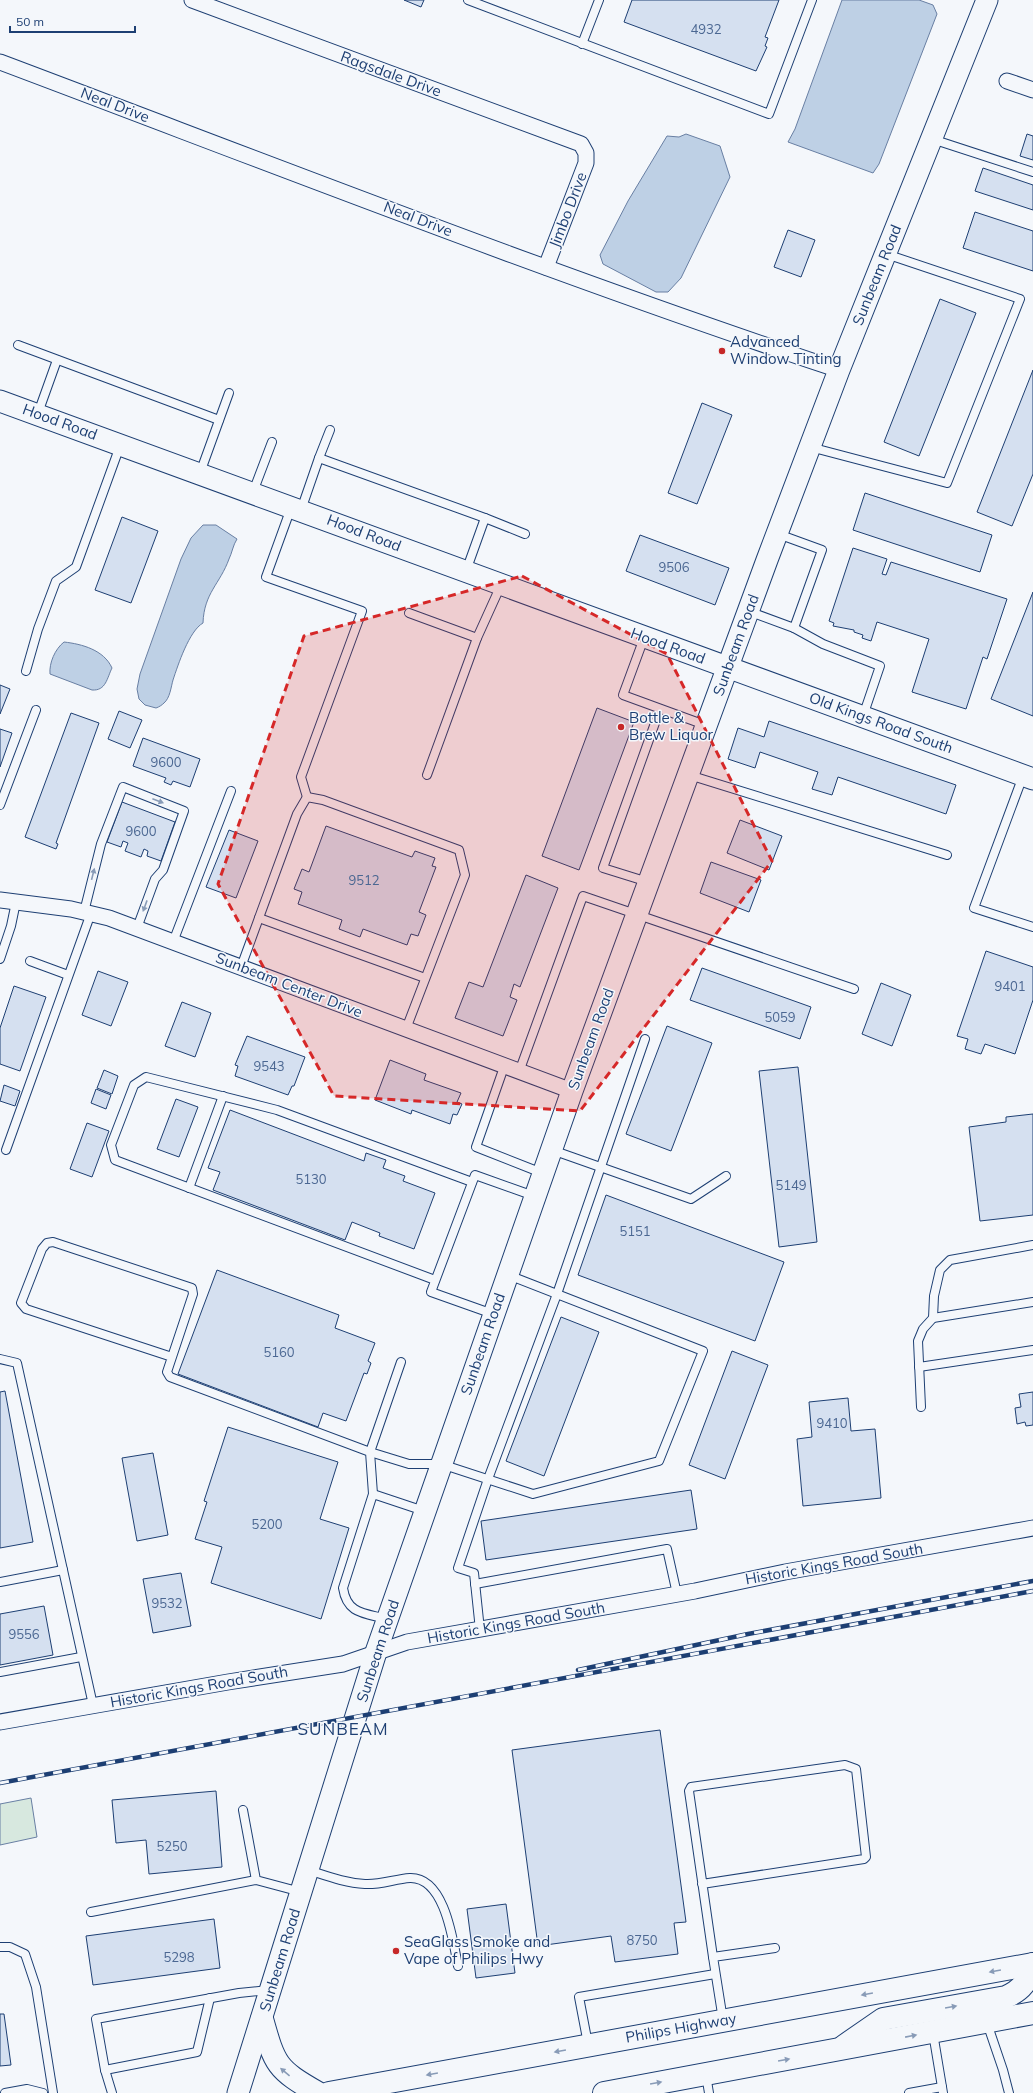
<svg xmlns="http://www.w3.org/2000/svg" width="1033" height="2093" font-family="Mulish,sans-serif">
<rect width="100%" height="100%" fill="#f4f7fb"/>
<!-- green -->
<polygon fill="#d7e8df" stroke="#687fa3" points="31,1798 37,1837 0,1845 0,1804"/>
<!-- water -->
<g fill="#bed0e5" stroke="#687fa3">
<polygon points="842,0 919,0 933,5 937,14 879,164 873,173 788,142 795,129"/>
<polygon points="686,134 720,146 730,177 681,278 668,292 656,292 603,264 600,255 628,201 667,136 679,137"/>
<path d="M203 525H216L237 539C233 545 232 553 229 559 220 584 204 593 203 623 189 631 178 665 173 680 171 687 170 698 164 703 162 705 159 707 156 708L145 705 139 699 137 689 140 674 181 559 191 538Z"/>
<path d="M64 642C82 644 104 650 112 668 107 678 106 691 92 690L50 674C49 663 55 649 64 642Z"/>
</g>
<!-- building -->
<g fill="#d5e0f0" stroke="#1d3f73">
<polygon points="404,0 424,0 421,7"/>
<polygon points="632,0 779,0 765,37 768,38 765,46 767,47 756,71 624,22"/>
<polygon points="1027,134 1033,136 1033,160 1020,156"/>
<polygon points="983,168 1033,185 1033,210 975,191"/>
<polygon points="975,212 1033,231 1033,271 963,248"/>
<polygon points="788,230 815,240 801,277 774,267"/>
<polygon points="940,299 976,313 919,456 884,442"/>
<polygon points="1033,370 1033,474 1012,526 977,512"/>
<polygon points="702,403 732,415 697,504 668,493"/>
<polygon points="865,493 992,535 980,572 853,530"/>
<polygon points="122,517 158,531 131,603 95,590"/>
<polygon points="640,535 729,568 715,605 626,571"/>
<polygon points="853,548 887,559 882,574 886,575 891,562 1007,599 987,659 983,657 966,709 912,692 929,639 877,622 871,641 862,638 863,635 854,632 854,630 833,626 834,623 829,621"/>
<polygon points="1033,592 1033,716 991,699"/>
<polygon points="0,685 10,689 0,714"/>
<polygon points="597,708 634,722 579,870 542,856"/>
<polygon points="119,711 142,720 130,748 108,739"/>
<polygon points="71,713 99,723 56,843 58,844 56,849 25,837"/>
<polygon points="769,721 956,785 946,814 838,777 832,795 812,789 818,772 760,752 755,768 728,759 738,728 764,737"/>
<polygon points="0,729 12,733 0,767"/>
<polygon points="143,738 200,759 190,787 173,781 171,785 164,782 166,778 133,766"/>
<polygon points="122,802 175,822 161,861 147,856 148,851 144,849 141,857 125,851 128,843 123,841 121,847 107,842"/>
<polygon points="740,820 782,836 769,870 727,853"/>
<polygon points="326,826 412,857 415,851 435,858 432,866 436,867 419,912 426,915 418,936 411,934 407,945 363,929 360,937 339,929 342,920 298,904 302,892 294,889 302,869 309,872"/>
<polygon points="229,830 258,841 236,898 206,887"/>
<polygon points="711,862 761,880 749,912 700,893"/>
<polygon points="526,875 558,888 520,987 514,984 510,997 517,1000 503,1036 455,1018 469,982 483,987"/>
<polygon points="986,951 1033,967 1033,1000 1015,1054 985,1044 981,1054 965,1049 968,1039 957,1036"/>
<polygon points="702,968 811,1007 800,1039 690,1000"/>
<polygon points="98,971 128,982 111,1026 82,1015"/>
<polygon points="881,983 911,995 892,1046 862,1034"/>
<polygon points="14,986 46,997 20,1071 0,1064 0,1028"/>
<polygon points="182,1002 211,1013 195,1057 165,1046"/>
<polygon points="667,1026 712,1043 671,1151 626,1134"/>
<polygon points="247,1036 305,1057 294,1086 292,1086 288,1095 235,1076 238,1066 235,1065"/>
<polygon points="390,1060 426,1074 424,1080 461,1093 457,1102 462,1104 457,1115 453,1114 450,1124 412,1110 411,1114 375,1100"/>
<polygon points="798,1067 817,1242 779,1247 759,1071"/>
<polygon points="104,1070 118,1076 112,1094 97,1088"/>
<polygon points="4,1085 20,1091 15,1106 0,1101"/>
<polygon points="96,1089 111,1095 106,1109 91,1103"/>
<polygon points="176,1099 198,1107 179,1157 157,1149"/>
<polygon points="230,1110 364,1161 366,1153 386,1160 383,1168 405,1176 403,1181 435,1193 414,1249 379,1236 380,1233 352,1222 345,1240 213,1190 220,1172 208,1168"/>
<polygon points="1033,1114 1033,1215 980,1221 969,1127 1006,1122 1006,1117"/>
<polygon points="87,1123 109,1131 92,1177 70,1169"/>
<polygon points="606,1195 784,1262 755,1341 578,1275"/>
<polygon points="217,1270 339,1315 335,1328 375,1343 368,1361 371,1363 367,1374 364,1373 346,1421 323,1413 318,1427 178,1374"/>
<polygon points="561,1317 599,1332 544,1476 506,1461"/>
<polygon points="732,1351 768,1365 725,1479 689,1465"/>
<polygon points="5,1391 33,1542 0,1548 0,1392"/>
<polygon points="1033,1392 1033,1425 1026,1426 1025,1422 1017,1424 1015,1408 1021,1407 1019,1394"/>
<polygon points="848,1398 851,1431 875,1429 881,1498 803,1506 797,1439 812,1437 809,1402"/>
<polygon points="228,1427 338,1462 320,1519 349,1528 321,1619 211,1583 222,1547 195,1539 207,1502 204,1501"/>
<polygon points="153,1453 168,1535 137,1541 122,1458"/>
<polygon points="691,1490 697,1529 486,1560 481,1521"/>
<polygon points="181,1573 191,1626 153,1633 143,1579"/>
<polygon points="44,1606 53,1655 0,1665 0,1614"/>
<polygon points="660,1730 686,1922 674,1923 678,1954 615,1962 611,1936 538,1946 512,1750"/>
<polygon points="216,1791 222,1867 149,1874 146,1840 116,1843 112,1800"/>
<polygon points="506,1904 515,1973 476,1978 467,1909"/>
<polygon points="214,1919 220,1968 93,1985 86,1936"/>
<polygon points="0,2014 4,2014 11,2065 0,2066"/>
</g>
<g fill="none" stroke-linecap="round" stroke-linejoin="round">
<!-- lane casing -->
<g stroke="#1d3f73" stroke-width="10">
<g id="lane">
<polyline points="468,0 769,114 812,0"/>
<polyline points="582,44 599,0"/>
<polyline points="932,139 1033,172"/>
<polyline points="18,345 219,420"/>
<polyline points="38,413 57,360"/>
<polyline points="810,447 947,483 1020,299 886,254"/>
<polyline points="319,458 330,430"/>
<polyline points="200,473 229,393"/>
<polyline points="253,492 272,442"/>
<polyline points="291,508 266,577 362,611 301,777 307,797"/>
<polyline points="301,510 319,458 485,518"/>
<polyline points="466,571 485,518 525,534"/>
<polyline points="748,611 794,628 822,550 778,534"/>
<polyline points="409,613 477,638 501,585"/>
<polyline points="794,628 823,644 880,666 863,716"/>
<polyline points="644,638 623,695 705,725"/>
<polyline points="26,671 38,629 56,581 76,567 120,446"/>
<polyline points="427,775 477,638"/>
<polyline points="689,775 947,855"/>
<polyline points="1023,776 974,908 1033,927"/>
<polyline points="0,805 36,710"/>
<polyline points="648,882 603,868 660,709"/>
<polyline points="84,912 101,844 123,787 184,811 163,870 155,879 137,928"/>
<polyline points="259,918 425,978"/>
<polyline points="173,942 231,791"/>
<polyline points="0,959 11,926 16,902"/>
<polyline points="30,961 68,975"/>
<polyline points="241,967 297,814 307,797 323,800 459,850 465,875 406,1029"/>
<polyline points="504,1067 476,1147 542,1173"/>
<polyline points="519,1072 583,896 854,989"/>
<polyline points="6,1150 91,913"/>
<polyline points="552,1150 691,1199 726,1176"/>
<polyline points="189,1188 223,1096"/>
<polyline points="435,1280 115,1160 111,1145 134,1085 146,1077 277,1110 472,1182"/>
<polyline points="493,1314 431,1292 475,1175 534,1196"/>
<polyline points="933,1318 1033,1302"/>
<polyline points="172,1357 26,1309 21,1303 42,1249 47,1243 53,1242 192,1288 193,1294 167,1372 170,1377 370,1452 373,1494"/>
<polyline points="0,1359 17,1363 93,1705"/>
<polyline points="401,1362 370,1452 409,1464 441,1464 533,1494 659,1461 703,1351 508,1275"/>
<polyline points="919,1367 1033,1350"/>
<polyline points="921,1407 918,1341 923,1329 933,1318 934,1296 940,1270 950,1260 1033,1245"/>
<polyline points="0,1582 63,1570"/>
<polyline points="475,1584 667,1549 677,1594"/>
<path d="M387 1619C364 1613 347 1614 343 1588L373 1494 424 1511"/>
<polyline points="480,1630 474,1573 458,1568 488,1479 557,1294 645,1039"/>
<polyline points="0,1672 81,1657"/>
<polyline points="243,1810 256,1880 301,1892"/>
<path d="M308 1870C327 1876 345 1883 365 1884 380 1885 395 1879 410 1878 445 1877 453 1941 458 1966"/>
<polyline points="702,1884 864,1859 866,1857 856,1769 845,1765 691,1787 689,1791 713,1957"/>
<polyline points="91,1912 256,1880"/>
<polyline points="0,1947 10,1947 25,1954 36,1987 53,2093"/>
<polyline points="723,2020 713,1957 775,1948"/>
<polyline points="987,2023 1003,2070 1009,2093"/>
<polyline points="933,2033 943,2093"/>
<polyline points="588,2044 579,1997 715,1974"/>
<polyline points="105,2070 197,2052 210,1998"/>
<polyline points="706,2075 709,2093"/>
<polyline points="5,2093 27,2089 43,2093"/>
<polyline points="112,2093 105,2070 96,2019 239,1993 269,1990"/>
<polyline points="909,2093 942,2087"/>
</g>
</g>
<!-- street casing -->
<g stroke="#1d3f73" stroke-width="17">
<g id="street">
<polyline points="192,0 581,144 586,153 586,163 546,267"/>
<path d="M0 62C279 167 556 276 839 370"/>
<polyline points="1007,81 1033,90"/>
<polyline points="0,900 71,909 109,918 572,1091"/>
<polyline points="0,1722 228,1682 343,1664 407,1642 695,1591 785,1572 1033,1528"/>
</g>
</g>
<!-- secondary casing -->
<g stroke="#1d3f73" stroke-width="23">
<g id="secondary">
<polyline points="0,401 1033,779"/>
<polyline points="238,2093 376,1652 572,1091 767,560 839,370 987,0"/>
</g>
</g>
<!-- primary casing -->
<g stroke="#1d3f73" stroke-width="24">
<g id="primary">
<path d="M262 2019C275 2065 276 2069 318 2093"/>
<path d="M844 2046 883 2019 1006 1997C1022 1990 1028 1981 1033 1964"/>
<polyline points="329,2093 1033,1964"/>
<polyline points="604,2093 1033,2013"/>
</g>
</g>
<!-- lane -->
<use href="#lane" stroke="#f4f7fb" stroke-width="8"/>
<!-- street -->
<use href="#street" stroke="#f4f7fb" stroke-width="15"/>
<!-- secondary -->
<use href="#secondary" stroke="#f4f7fb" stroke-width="21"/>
<!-- primary -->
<use href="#primary" stroke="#f4f7fb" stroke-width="22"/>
<!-- rail casing -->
<g stroke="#1d3f73" stroke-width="4.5">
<g id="rail">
<polyline points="578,1670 748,1634 1033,1581"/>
<polyline points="0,1783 1033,1591"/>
</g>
</g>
<!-- rail -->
<use href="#rail" stroke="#f4f7fb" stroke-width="3" stroke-dasharray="9" stroke-linecap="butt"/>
</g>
<!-- one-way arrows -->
<defs><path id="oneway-solid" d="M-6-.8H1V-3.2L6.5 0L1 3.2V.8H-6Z"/></defs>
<g fill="#889bb7">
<use href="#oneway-solid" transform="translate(158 801) rotate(21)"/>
<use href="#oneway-solid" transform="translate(93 874) rotate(-76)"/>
<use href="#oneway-solid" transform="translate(145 906) rotate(110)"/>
<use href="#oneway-solid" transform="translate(995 1971) rotate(170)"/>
<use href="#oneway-solid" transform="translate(867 1994) rotate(170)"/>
<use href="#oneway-solid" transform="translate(951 2007) rotate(-10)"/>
<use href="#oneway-solid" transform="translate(911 2036) rotate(-11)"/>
<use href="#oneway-solid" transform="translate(560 2051) rotate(170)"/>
<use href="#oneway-solid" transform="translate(784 2060) rotate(-10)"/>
<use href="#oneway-solid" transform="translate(285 2072) rotate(-140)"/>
<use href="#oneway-solid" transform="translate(432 2074) rotate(170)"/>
<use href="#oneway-solid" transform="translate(656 2083) rotate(-10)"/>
</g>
<!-- marked area -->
<path fill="#d62828" fill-opacity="0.2" stroke="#d62828" stroke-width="3" stroke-dasharray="8 5" stroke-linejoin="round" d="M522 576 667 654 772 861 580 1111 334 1096 218 884 304 636Z"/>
<!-- markers -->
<g fill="#c62828" stroke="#f4f7fb" stroke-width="1.5">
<circle cx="722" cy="351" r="4"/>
<circle cx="621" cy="727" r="4"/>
<circle cx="396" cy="1951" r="4"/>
</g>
<g text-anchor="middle" stroke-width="3" stroke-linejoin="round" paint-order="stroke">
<!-- number labels -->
<g font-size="13" fill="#4b6792">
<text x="706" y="34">4932</text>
<text x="674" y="572">9506</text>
<text x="166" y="767">9600</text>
<text x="141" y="836">9600</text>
<text x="364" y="885">9512</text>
<text x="1010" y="991">9401</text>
<text x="780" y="1022">5059</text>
<text x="269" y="1071">9543</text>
<text x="311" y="1184">5130</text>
<text x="791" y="1190">5149</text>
<text x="635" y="1236">5151</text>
<text x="279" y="1357">5160</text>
<text x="832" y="1428">9410</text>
<text x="267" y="1529">5200</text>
<text x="167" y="1608">9532</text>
<text x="24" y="1639">9556</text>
<text x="172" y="1851">5250</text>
<text x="642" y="1945">8750</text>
<text x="179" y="1962">5298</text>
</g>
<!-- street labels -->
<g font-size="15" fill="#1d3f73" stroke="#f4f7fb">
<text transform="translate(391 74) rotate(20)" y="5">Ragsdale Drive</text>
<text transform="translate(115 105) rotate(21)" y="5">Neal Drive</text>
<text transform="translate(568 210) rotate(-69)" y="5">Jimbo Drive</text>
<text transform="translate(418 219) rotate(21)" y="5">Neal Drive</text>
<text transform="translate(877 275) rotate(-68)" y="5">Sunbeam Road</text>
<text transform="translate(60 422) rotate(20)" y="5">Hood Road</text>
<text transform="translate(364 533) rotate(21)" y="5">Hood Road</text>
<text transform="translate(736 645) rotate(-70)" y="5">Sunbeam Road</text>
<text transform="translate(668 646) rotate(20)" y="5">Hood Road</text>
<text transform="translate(881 723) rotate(20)" y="5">Old Kings Road South</text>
<text transform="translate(289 985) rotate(21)" y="5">Sunbeam Center Drive</text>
<text transform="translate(591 1039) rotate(-70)" y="5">Sunbeam Road</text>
<text transform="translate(483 1344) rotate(-71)" y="5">Sunbeam Road</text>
<text transform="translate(834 1564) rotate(-10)" y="5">Historic Kings Road South</text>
<text transform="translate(516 1623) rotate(-10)" y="5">Historic Kings Road South</text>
<text transform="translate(378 1651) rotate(-72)" y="5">Sunbeam Road</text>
<text transform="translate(199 1687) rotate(-10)" y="5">Historic Kings Road South</text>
<text transform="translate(280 1960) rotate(-73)" y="5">Sunbeam Road</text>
<text transform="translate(681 2028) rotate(-10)" y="5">Philips Highway</text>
</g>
<!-- poi labels -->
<g font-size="15" fill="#1d3f73" stroke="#f4f7fb" text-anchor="start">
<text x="730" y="347">Advanced<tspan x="730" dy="17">Window Tinting</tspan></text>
<text x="629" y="723">Bottle &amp;<tspan x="629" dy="17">Brew Liquor</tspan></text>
<text x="404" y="1947">SeaGlass Smoke and<tspan x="404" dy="17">Vape of Philips Hwy</tspan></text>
</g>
<!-- quarter labels -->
<g font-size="17" letter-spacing="1" fill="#1d3f73" stroke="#f4f7fb">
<text x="343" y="1735">SUNBEAM</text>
</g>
</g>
<!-- scale -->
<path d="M10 26v6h125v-6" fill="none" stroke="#1d3f73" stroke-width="2"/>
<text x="16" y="26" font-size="12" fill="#1d3f73" stroke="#f4f7fb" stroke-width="3" paint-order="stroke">50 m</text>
</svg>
